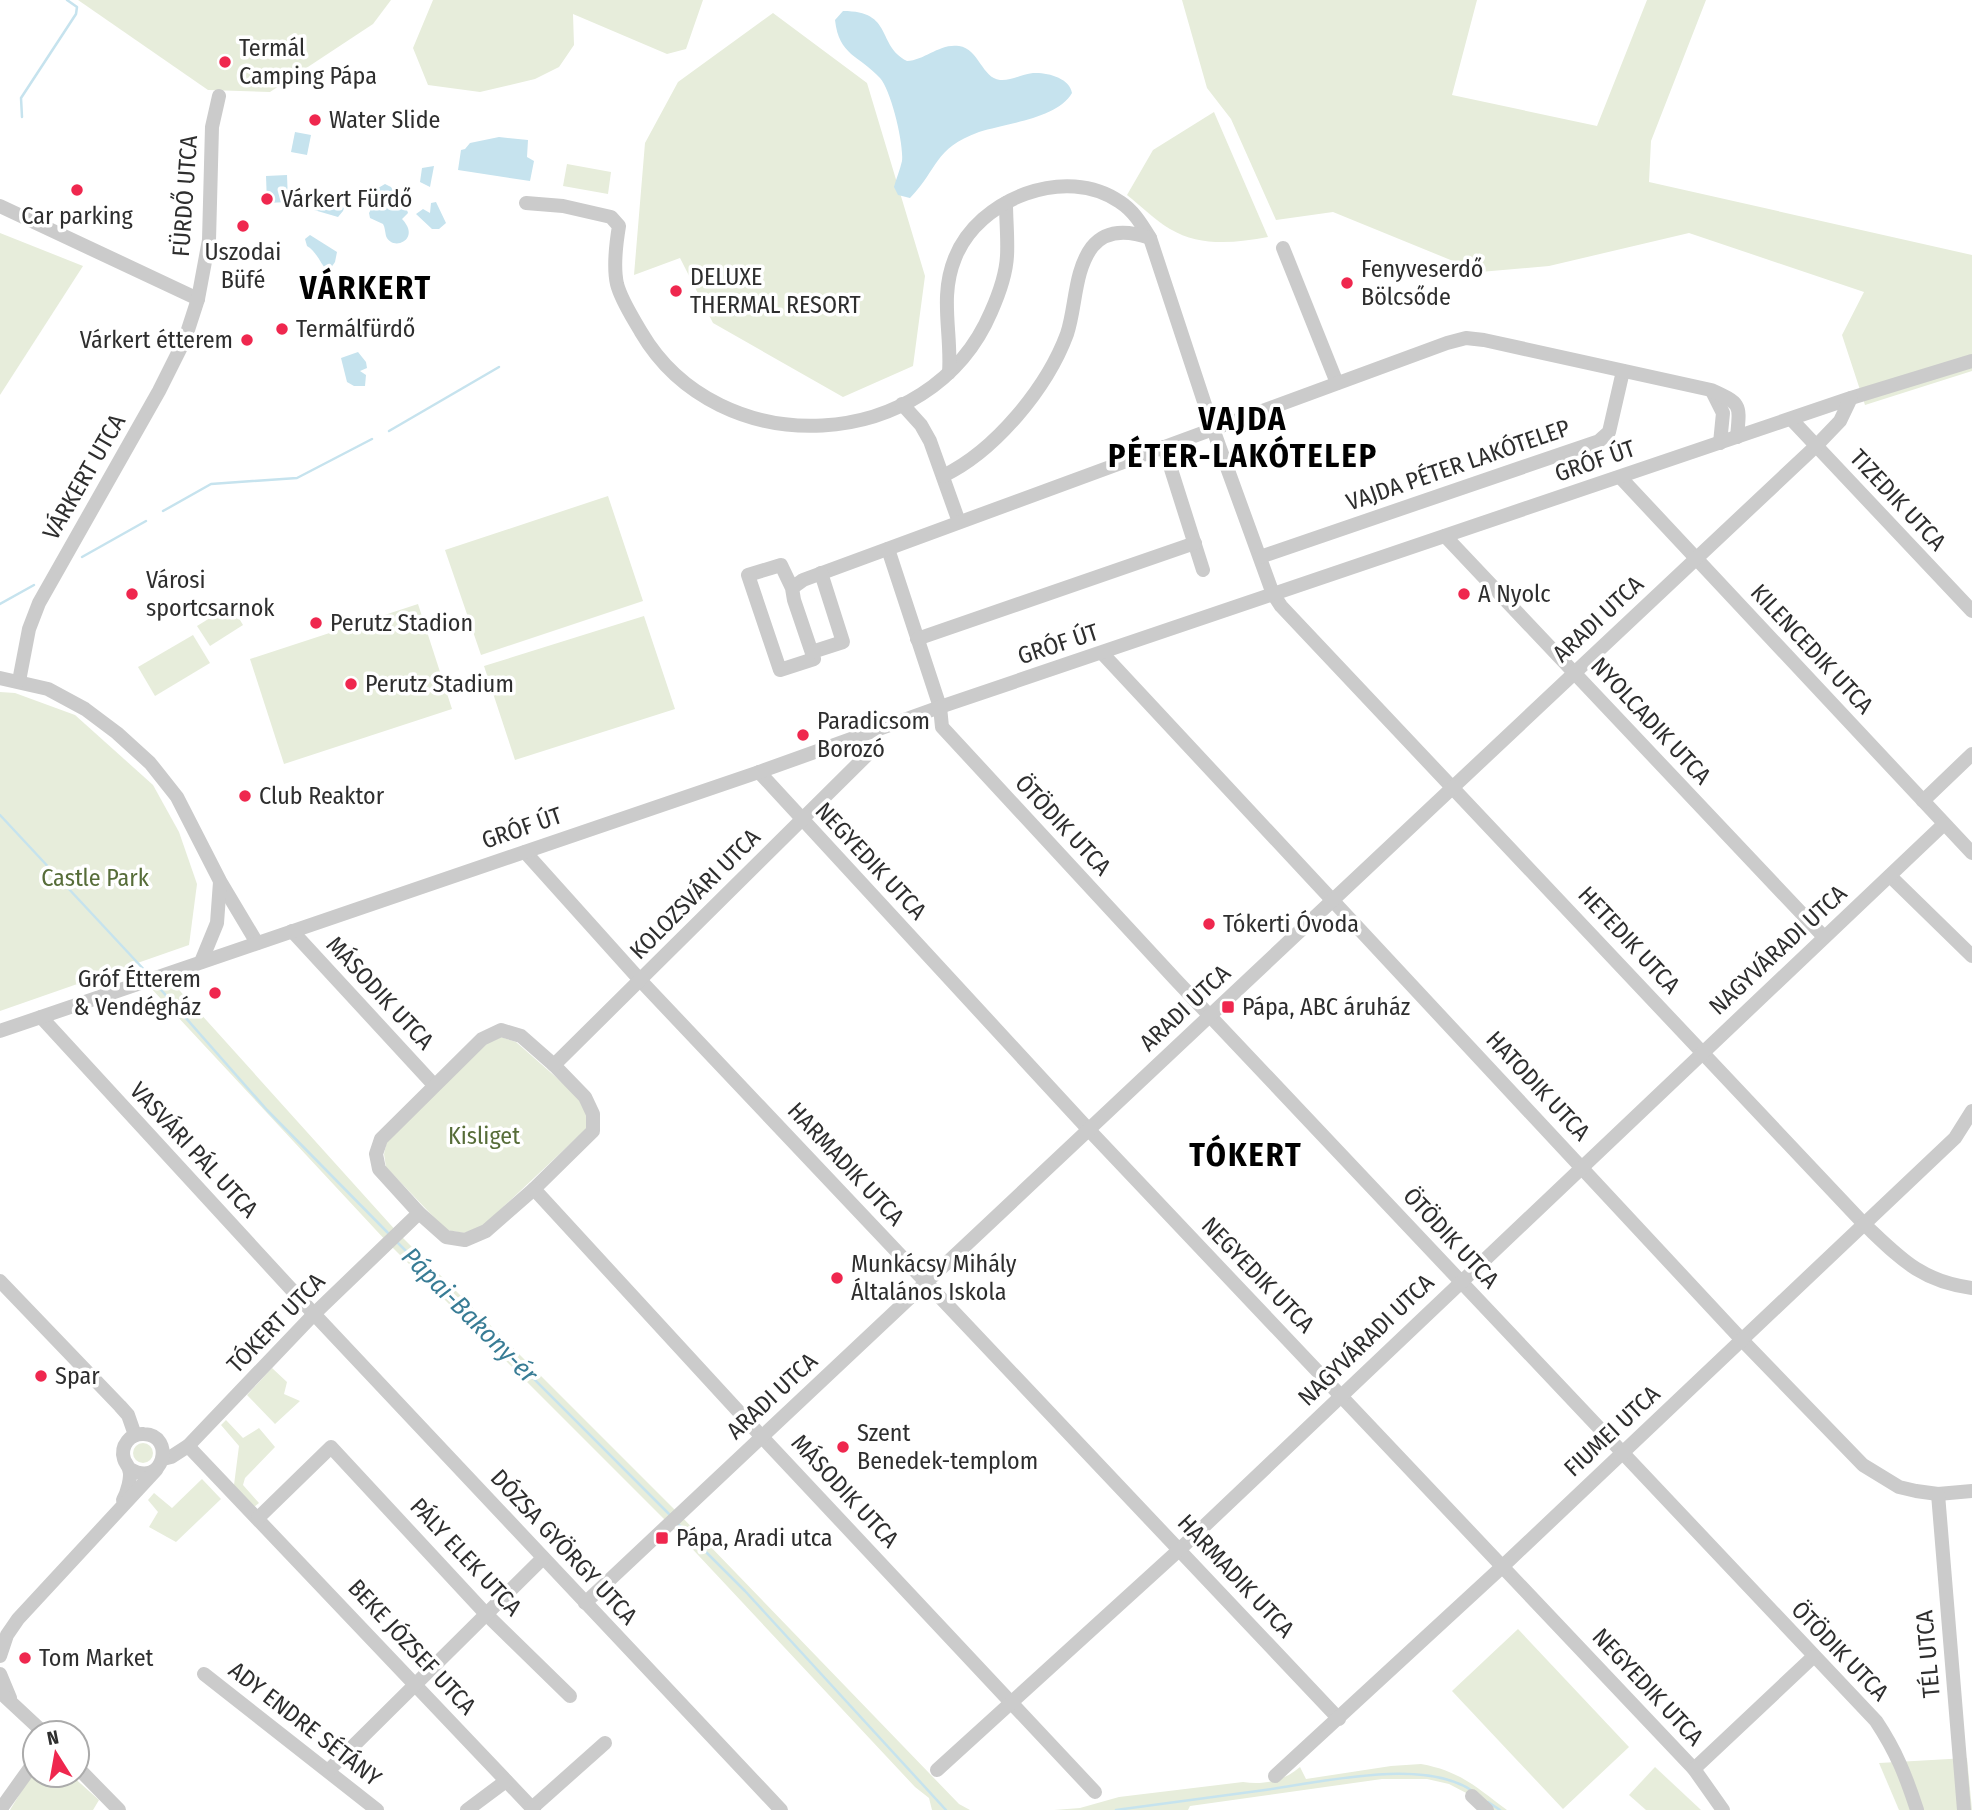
<svg xmlns="http://www.w3.org/2000/svg" width="1972" height="1810" font-family="'Fira Sans Condensed',sans-serif">
<rect width="100%" height="100%" fill="#fff"/>
<!-- green -->
<g fill="#e7eddb">
<polygon points="78,0 391,0 373,24 270,92 208,90"/>
<polygon points="433,0 703,0 686,49 667,54 573,14 574,45 559,67 535,79 480,92 428,85 413,48"/>
<polygon points="1182,0 1477,0 1452,95 1597,126 1647,0 1706,0 1651,141 1649,182 1972,255 1972,371 1865,405 1842,335 1864,292 1689,233 1549,266 1480,272 1333,212 1276,220 1231,119 1207,88"/>
<polygon points="773,13 867,83 925,276 913,366 843,397 713,323 680,258 634,275 645,143 678,82"/>
<path d="M1214 112 1268 237C1235 243 1200 247 1170 229 1155 220 1141 206 1127 195L1153 150Z"/>
<polygon points="567,164 611,172 608,194 563,186"/>
<polygon points="0,233 83,266 0,395"/>
<polygon points="608,496 643,601 481,655 445,550"/>
<polygon points="418,604 452,709 284,764 250,659"/>
<polygon points="231,605 243,625 210,646 197,626"/>
<polygon points="644,616 675,709 515,760 484,666"/>
<polygon points="193,635 210,663 155,696 138,667"/>
<polygon points="0,692 15,693 75,715 153,785 179,832 197,884 189,945 0,1011"/>
<polygon points="171,981 398,1233 678,1513 959,1804 970,1810 932,1810 929,1798 915,1787 669,1524 388,1243 149,986"/>
<polygon points="501,1037 516,1042 582,1100 587,1114 586,1129 483,1226 464,1233 446,1230 386,1167 384,1154 387,1141 484,1045"/>
<polygon points="272,1368 287,1382 284,1394 300,1401 275,1424 247,1395"/>
<polygon points="226,1420 243,1438 259,1428 275,1447 245,1478 243,1485 259,1503 254,1507 234,1485 239,1446 221,1425"/>
<circle cx="143" cy="1453" r="10"/>
<polygon points="202,1479 221,1499 176,1542 149,1527 158,1512 148,1500 154,1493 172,1508"/>
<polygon points="1518,1629 1629,1747 1563,1809 1452,1691"/>
<polygon points="1967,1758 1972,1810 1899,1810 1879,1763"/>
<path d="M1421 1764C1460 1771 1476 1787 1507 1810H1489L1472 1796 1449 1784 1427 1779H1382L1190 1806 1188 1810H1054L1080 1808 1119 1797 1243 1782C1264 1785 1284 1781 1300 1767L1306 1779 1391 1766Z"/>
<polygon points="1655,1767 1701,1810 1646,1810 1629,1795"/>
<polygon points="35,1769 35,1775 71,1775 99,1800 93,1810 10,1810"/>
</g>
<!-- water -->
<g fill="#c6e3ee">
<path d="M843 11C894 11 876 45 907 61 925 60 940 43 959 46 979 49 982 78 1000 80 1011 81 1022 74 1033 73 1047 72 1070 78 1072 93 1057 119 1006 123 979 132 933 149 939 168 910 198L898 195 894 187C896 179 900 170 902 161 904 144 891 90 880 78 859 55 839 56 835 20Z"/>
<polygon points="295,132 311,135 307,155 291,152"/>
<polygon points="499,137 528,140 527,157 534,161 530,181 458,170 461,150 465,149 470,143"/>
<polygon points="434,166 430,187 420,182 422,168"/>
<polygon points="287,175 288,202 267,203 266,176"/>
<path d="M385 184 391 187 395 194 394 200 406 207 408 213 402 219C422 240 392 252 386 236 385 232 385 227 383 224L370 218 369 213 374 204 373 191Z"/>
<polygon points="343,200 346,202 343,211 338,217 314,210 314,206 319,203 326,204"/>
<polygon points="436,202 446,223 439,229 432,229 416,214 423,209 430,213 431,203"/>
<path d="M310 235 337 252 335 262 328 272C320 263 317 252 307 246L305 239Z"/>
<polygon points="358,352 366,362 367,368 360,371 366,375 365,386 354,386 347,382 341,358"/>
</g>
<g fill="none" stroke-linecap="round" stroke-linejoin="round">
<!-- stream -->
<g stroke="#c6e3ee" stroke-width="2.5">
<polyline points="22,117 21,98 76,14 77,7 67,0"/>
<polyline points="389,431 499,367"/>
<polyline points="163,511 211,484 297,478 372,439"/>
<polyline points="82,557 146,521"/>
<polyline points="0,604 34,585"/>
<polyline points="0,815 149,975"/>
<polyline points="155,983 267,1110 389,1234"/>
<polyline points="396,1241 671,1516"/>
<polyline points="678,1524 745,1591 946,1810"/>
<polyline points="1488,1802 1500,1810"/>
<path d="M1116 1810C1166 1803 1216 1797 1265 1790 1322 1782 1422 1758 1471 1790"/>
</g>
<!-- minor -->
<g stroke="#cbcbcb" stroke-width="14">
<path d="M526 203 563 206 611 217 619 226C616 244 613 266 617 284 621 300 633 318 641 332 719 465 930 455 991 312 999 294 1006 275 1007 256 1008 239 1006 220 1006 203"/>
<polyline points="0,206 198,299"/>
<polyline points="1283,248 1337,383"/>
<path d="M949 373C952 333 939 297 955 258 978 199 1066 164 1120 202 1134 211 1142 225 1150 238L1213 429 1273 594 1281 606 1864 1224C1900 1258 1920 1281 1972 1288"/>
<polyline points="1712,391 1723,413 1720,443"/>
<polyline points="902,404 921,425 930,441 959,522"/>
<polyline points="1791,419 1972,611"/>
<polyline points="1164,447 1203,570"/>
<path d="M943 476C995 451 1047 388 1067 334 1076 307 1074 271 1092 247 1107 228 1130 231 1150 238"/>
<polyline points="1620,477 1972,853"/>
<polyline points="1445,536 1824,937"/>
<path d="M888 549 940 707 942 727 1175 979 1876 1721C1896 1751 1906 1776 1917 1810"/>
<polyline points="1260,557 1599,441 1609,432 1623,371"/>
<path d="M792 588 781 565 748 575 780 670 814 659 794 600 792 588 803 580 1447 343 1466 338 1484 340 1711 390C1742 404 1740 404 1737 437"/>
<polyline points="917,639 1195,543"/>
<polyline points="812,652 843,642 821,573"/>
<polyline points="1102,653 1742,1340 1863,1465 1899,1487 1916,1491 1938,1494 1972,1491"/>
<polyline points="0,678 48,689 85,709 117,733 150,763 177,797 220,881 257,943"/>
<polyline points="19,681 29,629 39,603 159,391 185,339 198,299 209,240 212,127 219,96"/>
<polyline points="759,772 1089,1130 1694,1769 1723,1810"/>
<polyline points="1923,801 1972,754"/>
<polyline points="525,852 640,980 1339,1719"/>
<polyline points="1890,876 1972,956"/>
<polyline points="292,931 434,1085"/>
<polyline points="201,962 217,923 220,882"/>
<polyline points="41,1017 314,1314 781,1810"/>
<polygon points="501,1030 521,1036 554,1065 585,1097 593,1114 593,1131 534,1189 486,1231 465,1240 446,1237 419,1213 379,1169 376,1154 381,1139 482,1039"/>
<polyline points="0,1031 759,772 940,707 1851,398 1972,361"/>
<polyline points="554,1065 867,755"/>
<polyline points="534,1189 762,1437 1095,1792"/>
<polyline points="0,1281 120,1406 128,1415 135,1435"/>
<polyline points="188,1446 534,1810"/>
<polyline points="163,1459 171,1457 188,1446 314,1314 419,1213"/>
<polyline points="1938,1494 1964,1810"/>
<path d="M123 1500C127 1493 132 1477 129 1469 128 1465 125 1463 124 1459 120 1446 130 1433 144 1434 176 1435 164 1489 130 1469"/>
<polyline points="258,1518 331,1447 486,1614 570,1696"/>
<polyline points="585,1603 1816,446 1840,421 1851,398"/>
<polyline points="0,1656 7,1635 18,1619 156,1470"/>
<polyline points="0,1674 10,1698"/>
<polyline points="204,1674 377,1810"/>
<polyline points="0,1692 44,1733"/>
<polyline points="77,1767 119,1810"/>
<polyline points="1694,1769 1813,1657"/>
<polyline points="329,1770 543,1558"/>
<polyline points="937,1770 1179,1550 1944,824"/>
<polyline points="1275,1776 1503,1566 1955,1138 1972,1111"/>
<polyline points="1472,1796 1487,1810"/>
<polyline points="532,1808 605,1743"/>
<polyline points="0,1810 35,1761"/>
<polyline points="467,1810 506,1781"/>
</g>
</g>
<!-- markers -->
<g fill="#ef274e" stroke="#fff" stroke-width="2.5">
<circle cx="225" cy="62" r="7"/>
<circle cx="315" cy="120" r="7"/>
<circle cx="77" cy="190" r="7"/>
<circle cx="267" cy="199" r="7"/>
<circle cx="243" cy="226" r="7"/>
<circle cx="1347" cy="283" r="7"/>
<circle cx="676" cy="291" r="7"/>
<circle cx="282" cy="329" r="7"/>
<circle cx="247" cy="340" r="7"/>
<circle cx="132" cy="594" r="7"/>
<circle cx="1464" cy="594" r="7"/>
<circle cx="316" cy="623" r="7"/>
<circle cx="351" cy="684" r="7"/>
<circle cx="803" cy="735" r="7"/>
<circle cx="245" cy="796" r="7"/>
<circle cx="1209" cy="924" r="7"/>
<circle cx="215" cy="993" r="7"/>
<rect x="1221" y="1000" width="14" height="14" rx="3.5"/>
<circle cx="837" cy="1278" r="7"/>
<circle cx="41" cy="1376" r="7"/>
<circle cx="843" cy="1447" r="7"/>
<rect x="655" y="1531" width="14" height="14" rx="3.5"/>
<circle cx="25" cy="1658" r="7"/>
</g>
<g text-anchor="middle" stroke-width="7" stroke-linejoin="round" paint-order="stroke">
<!-- poi labels -->
<g font-size="24" fill="#2e2e2e" stroke="#fff" text-anchor="start">
<text x="239" y="56">Termál<tspan x="239" dy="28">Camping Pápa</tspan></text>
<text x="329" y="128">Water Slide</text>
<text x="281" y="207">Várkert Fürdő</text>
<text x="77" y="224" text-anchor="middle">Car parking</text>
<text x="243" y="260" text-anchor="middle">Uszodai<tspan x="243" dy="28">Büfé</tspan></text>
<text x="1361" y="277">Fenyveserdő<tspan x="1361" dy="28">Bölcsőde</tspan></text>
<text x="690" y="285">DELUXE<tspan x="690" dy="28">THERMAL RESORT</tspan></text>
<text x="296" y="337">Termálfürdő</text>
<text x="233" y="348" text-anchor="end">Várkert étterem</text>
<text x="146" y="588">Városi<tspan x="146" dy="28">sportcsarnok</tspan></text>
<text x="1478" y="602">A Nyolc</text>
<text x="330" y="631">Perutz Stadion</text>
<text x="365" y="692">Perutz Stadium</text>
<text x="817" y="729">Paradicsom<tspan x="817" dy="28">Borozó</tspan></text>
<text x="259" y="804">Club Reaktor</text>
<text x="1223" y="932">Tókerti Óvoda</text>
<text x="201" y="987" text-anchor="end">Gróf Étterem<tspan x="201" dy="28">&amp; Vendégház</tspan></text>
<text x="1242" y="1015">Pápa, ABC áruház</text>
<text x="851" y="1272">Munkácsy Mihály<tspan x="851" dy="28">Általános Iskola</tspan></text>
<text x="55" y="1384">Spar</text>
<text x="857" y="1441">Szent<tspan x="857" dy="28">Benedek-templom</tspan></text>
<text x="676" y="1546">Pápa, Aradi utca</text>
<text x="39" y="1666">Tom Market</text>
</g>
<!-- street labels -->
<g font-size="24" fill="#2e2e2e" stroke="#fff">
<text transform="translate(185 196) rotate(-86)" y="8">FÜRDŐ UTCA</text>
<text transform="translate(1595 461) rotate(-19)" y="8">GRÓF ÚT</text>
<text transform="translate(1458 465) rotate(-19)" y="8">VAJDA PÉTER LAKÓTELEP</text>
<text transform="translate(84 477) rotate(-60)" y="8">VÁRKERT UTCA</text>
<text transform="translate(1898 500) rotate(47)" y="8">TIZEDIK UTCA</text>
<text transform="translate(1598 619) rotate(-43)" y="8">ARADI UTCA</text>
<text transform="translate(1058 644) rotate(-18)" y="8">GRÓF ÚT</text>
<text transform="translate(1812 649) rotate(47)" y="8">KILENCEDIK UTCA</text>
<text transform="translate(1651 721) rotate(47)" y="8">NYOLCADIK UTCA</text>
<text transform="translate(1063 825) rotate(47)" y="8">ÖTÖDIK UTCA</text>
<text transform="translate(522 828) rotate(-19)" y="8">GRÓF ÚT</text>
<text transform="translate(871 861) rotate(47)" y="8">NEGYEDIK UTCA</text>
<text transform="translate(695 894) rotate(-45)" y="8">KOLOZSVÁRI UTCA</text>
<text transform="translate(1629 940) rotate(47)" y="8">HETEDIK UTCA</text>
<text transform="translate(1778 950) rotate(-43)" y="8">NAGYVÁRADI UTCA</text>
<text transform="translate(380 993) rotate(47)" y="8">MÁSODIK UTCA</text>
<text transform="translate(1185 1008) rotate(-43)" y="8">ARADI UTCA</text>
<text transform="translate(1538 1086) rotate(47)" y="8">HATODIK UTCA</text>
<text transform="translate(194 1150) rotate(47)" y="8">VASVÁRI PÁL UTCA</text>
<text transform="translate(846 1164) rotate(47)" y="8">HARMADIK UTCA</text>
<text transform="translate(1451 1238) rotate(47)" y="8">ÖTÖDIK UTCA</text>
<text transform="translate(1258 1275) rotate(46)" y="8">NEGYEDIK UTCA</text>
<text transform="translate(276 1323) rotate(-46)" y="8">TÓKERT UTCA</text>
<text transform="translate(1366 1340) rotate(-44)" y="8">NAGYVÁRADI UTCA</text>
<text transform="translate(772 1396) rotate(-43)" y="8">ARADI UTCA</text>
<text transform="translate(1612 1431) rotate(-43)" y="8">FIUMEI UTCA</text>
<text transform="translate(845 1491) rotate(47)" y="8">MÁSODIK UTCA</text>
<text transform="translate(564 1547) rotate(47)" y="8">DÓZSA GYÖRGY UTCA</text>
<text transform="translate(466 1557) rotate(47)" y="8">PÁLY ELEK UTCA</text>
<text transform="translate(1236 1576) rotate(47)" y="8">HARMADIK UTCA</text>
<text transform="translate(412 1647) rotate(47)" y="8">BEKE JÓZSEF UTCA</text>
<text transform="translate(1840 1651) rotate(46)" y="8">ÖTÖDIK UTCA</text>
<text transform="translate(1928 1654) rotate(-95)" y="8">TÉL UTCA</text>
<text transform="translate(1648 1687) rotate(47)" y="8">NEGYEDIK UTCA</text>
<text transform="translate(305 1724) rotate(38)" y="8">ADY ENDRE SÉTÁNY</text>
</g>
<!-- park labels -->
<g font-size="24" fill="#576d39" stroke="#fff">
<text x="95" y="886">Castle Park</text>
<text x="484" y="1144">Kisliget</text>
</g>
<!-- water labels -->
<g font-size="26" font-style="italic" fill="#387c95" stroke="#fff">
<text transform="translate(470 1315) rotate(45)" y="9">Pápai-Bakony-ér</text>
</g>
<!-- district labels -->
<g font-size="32" font-weight="bold" letter-spacing="2" fill="#000" stroke="#fff">
<text x="366" y="299">VÁRKERT</text>
<text x="1243" y="430">VAJDA<tspan x="1243" dy="37">PÉTER-LAKÓTELEP</tspan></text>
<text x="1246" y="1166">TÓKERT</text>
</g>
</g>
<!-- north arrow -->
<g transform="translate(56 1754) rotate(349)"><circle r="33" fill="#ffffff" stroke="#ababab" stroke-width="2"/>
<path d="M0-5L12 26L0 18L-12 26Z" fill="#ef274e"/>
<text y="-10" font-size="19" font-weight="bold" text-anchor="middle" fill="#2e2e2e">N</text>
</g>
</svg>
